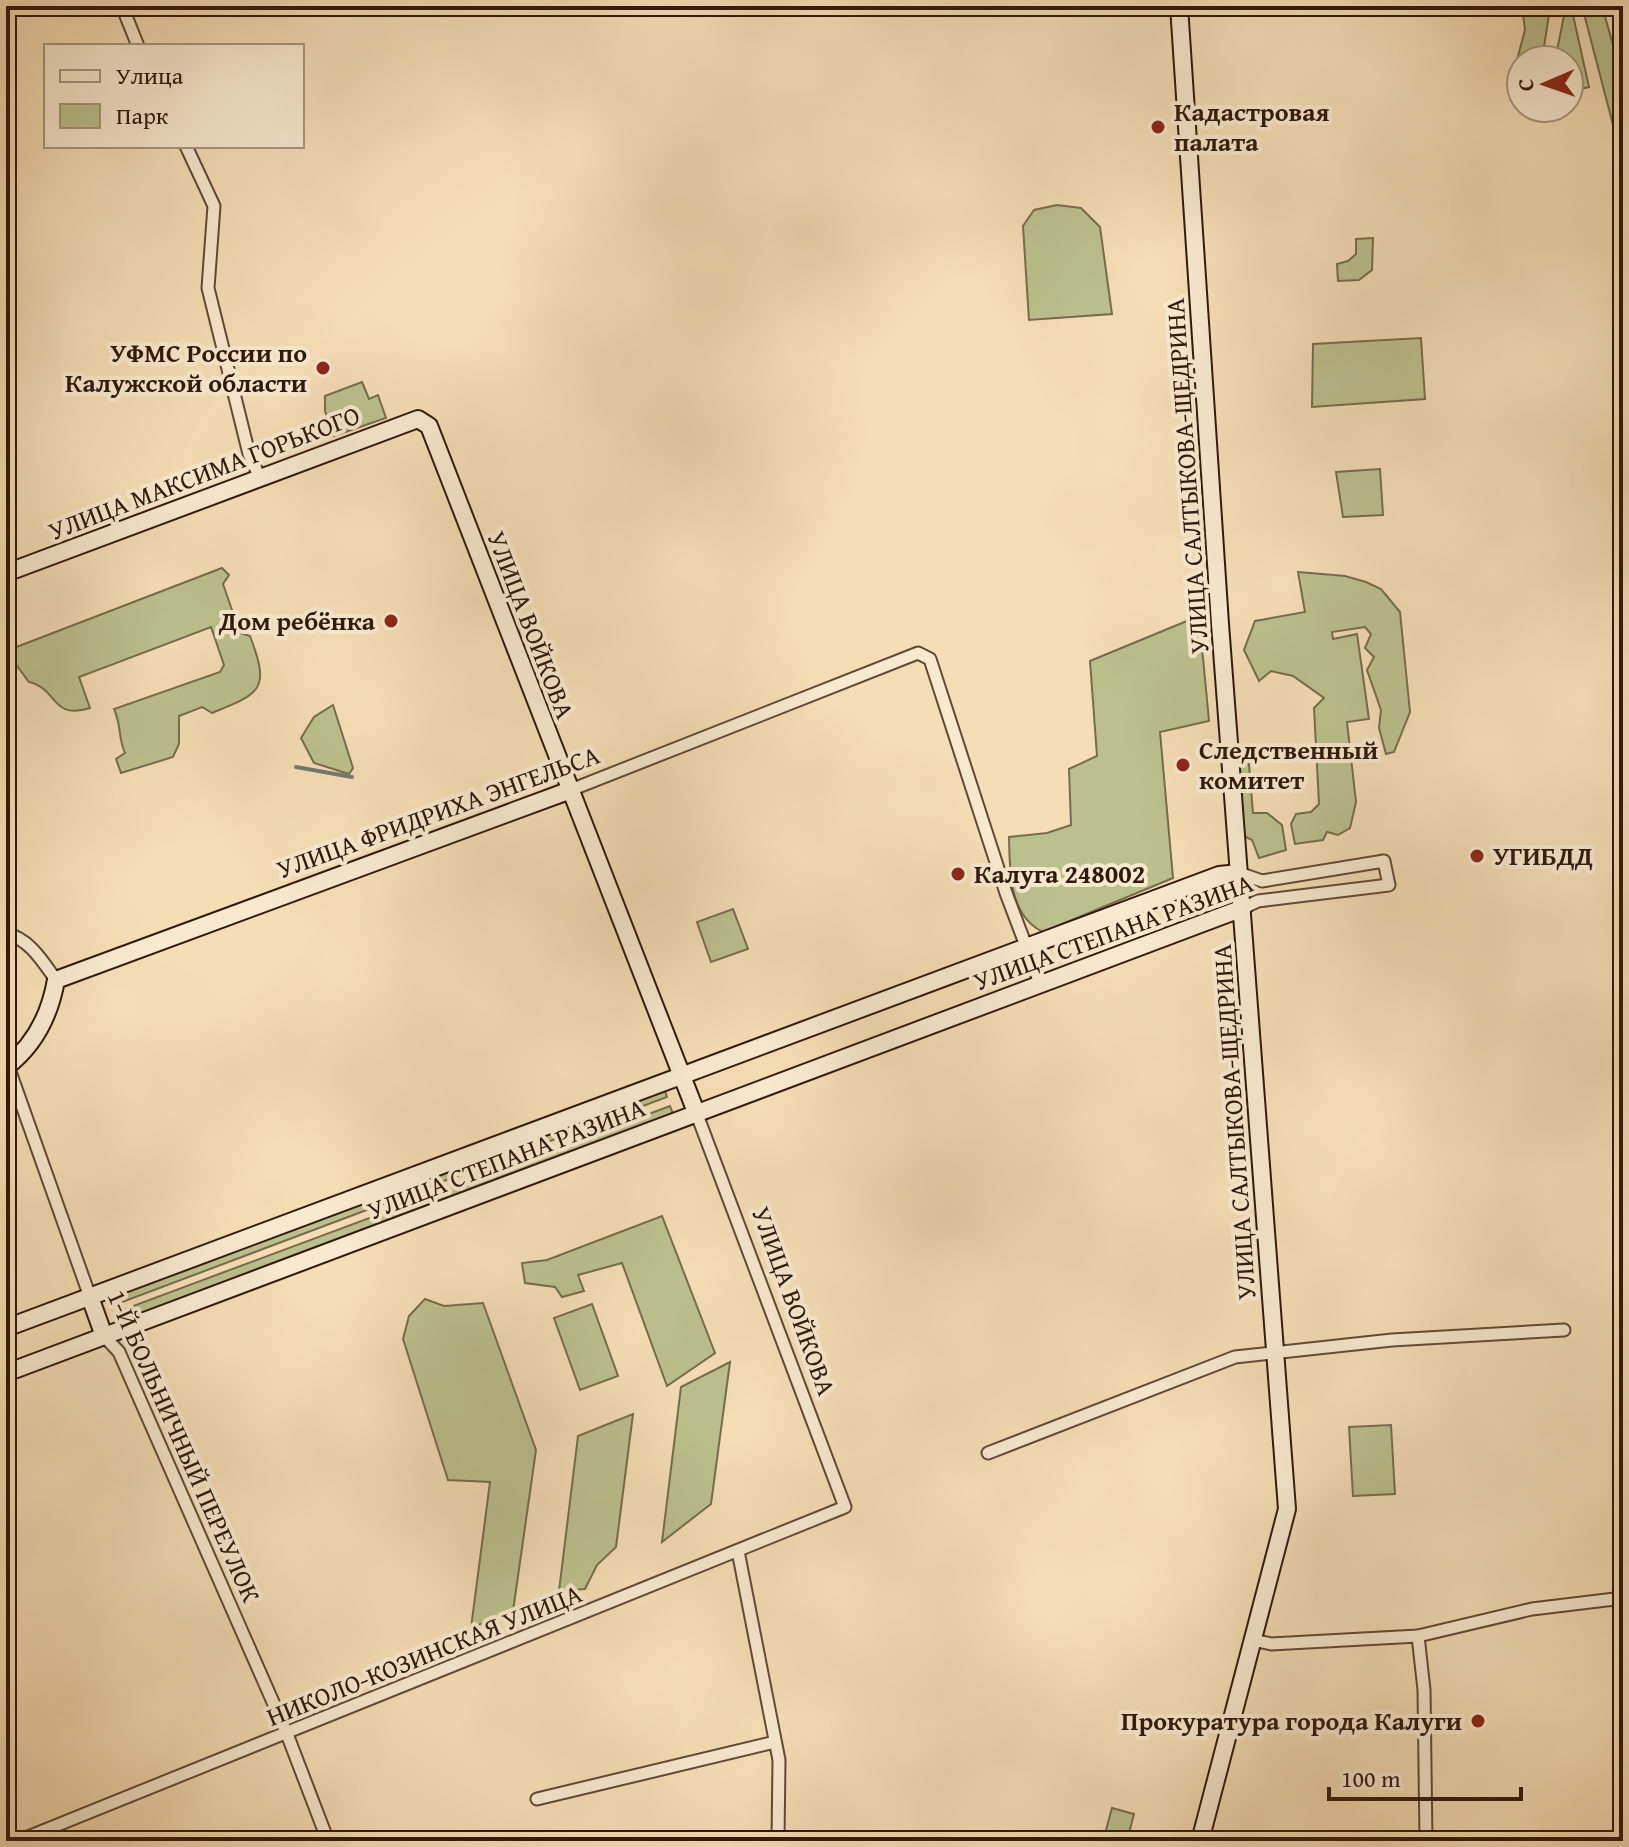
<svg xmlns="http://www.w3.org/2000/svg" width="1629" height="1847" font-family="'Gentium Book Plus',serif">
<rect width="100%" height="100%" fill="#f5ddb5"/>
<filter id="stains"><feTurbulence type="fractalNoise" baseFrequency=".0025" numOctaves="4"/><feColorMatrix values="0 0 0 0 .2 0 0 0 0 .09 0 0 0 0 .02 0 0 0 .5 -.17"/></filter>
<radialGradient id="worn" r=".72"><stop offset=".6" stop-color="#630" stop-opacity="0"/><stop offset="1" stop-color="#630" stop-opacity=".3"/></radialGradient>
<!-- green -->
<g fill="#bbc18e" stroke="#766c4e" stroke-width="2">
<polygon points="1522,6 1550,8 1542,60 1521,60 1521,96 1509,90 1525,30"/>
<polygon points="1566,6 1571,6 1589,87 1569,92 1569,60 1555,60"/>
<polygon points="1582,6 1602,6 1622,77 1623,163"/>
<polygon points="1057,205 1081,208 1100,227 1112,314 1029,320 1023,226 1034,210"/>
<polygon points="1373,238 1372,270 1359,280 1338,281 1337,264 1348,261 1356,254 1356,239"/>
<polygon points="1421,338 1425,399 1312,407 1313,344"/>
<polygon points="362,382 369,399 378,395 386,418 334,436 325,411 325,396"/>
<polygon points="1380,469 1383,515 1343,517 1336,472"/>
<path d="M222 568 229 575 223 584 240 633 250 636C270 689 262 693 212 713L202 707 179 716V744L173 757 121 773 116 759 125 753C118 739 122 727 114 709L220 672 224 665 211 627 79 677 90 708C50 720 59 689 29 682L6 651Z"/>
<polygon points="1298,572 1345,576 1366,582 1381,589 1400,612 1410,712 1394,752 1386,754 1379,728 1381,710 1367,670 1374,657 1365,648 1371,634 1365,627 1332,632 1333,639 1357,634 1369,719 1347,722 1356,802 1350,828 1338,835 1327,832 1323,840 1295,844 1291,824 1296,814 1311,812 1319,804 1314,708 1324,698 1293,676 1271,671 1259,681 1244,650 1255,621 1305,612"/>
<path d="M1199 616 1209 721 1160 732 1173 878 1043 932C1008 915 1010 870 1009 837L1047 833 1071 825 1069 769 1097 756 1090 661Z"/>
<polygon points="333,705 353,768 349,774 314,763 301,738 314,717"/>
<polygon points="1248,753 1253,813 1267,813 1282,825 1286,850 1259,858 1252,840 1244,836 1239,754"/>
<polygon points="733,909 748,949 711,962 697,922"/>
<polygon points="664,1088 667,1097 117,1304 113,1293"/>
<polygon points="670,1106 673,1114 120,1323 117,1312"/>
<polygon points="662,1216 715,1353 667,1386 622,1263 578,1275 584,1291 562,1297 555,1287 525,1283 522,1263 547,1260"/>
<polygon points="425,1299 444,1306 483,1303 536,1450 513,1611 471,1628 490,1482 448,1480 403,1339 409,1316"/>
<polygon points="592,1304 618,1376 580,1390 554,1318"/>
<polygon points="730,1362 711,1504 662,1542 681,1387"/>
<polygon points="633,1414 616,1547 597,1565 585,1589 559,1591 578,1436"/>
<polygon points="1391,1425 1395,1494 1353,1496 1349,1427"/>
<polygon points="1112,1808 1134,1814 1127,1841 1103,1841"/>
</g>
<g fill="none" stroke-linecap="round" stroke-linejoin="round">
<!-- stream -->
<polyline stroke="#727972" stroke-width="4" points="296,767 352,777"/>
<!-- street casing -->
<g stroke="#624937" stroke-width="15">
<g id="street">
<polyline points="122,6 138,46"/>
<polyline points="186,146 214,206 208,288 249,454 260,478"/>
<polyline points="568,791 918,653 930,659 1006,893 1040,983"/>
<polyline points="1239,873 1262,881 1384,861 1389,885 1258,901 1243,908"/>
<path d="M6 934C29 938 43 962 56 980"/>
<polyline points="8,1066 90,1297"/>
<polyline points="104,1336 119,1352 287,1734 328,1841"/>
<polyline points="988,1453 1235,1357 1392,1340 1564,1330"/>
<polyline points="738,1551 779,1760 778,1841"/>
<polyline points="1418,1636 1424,1690 1426,1841"/>
<polyline points="1253,1640 1271,1644 1418,1636 1532,1609 1623,1598"/>
<polyline points="537,1799 775,1742"/>
<polyline points="18,1841 845,1507 696,1112"/>
</g>
</g>
<!-- secondary casing -->
<g stroke="#31180d" stroke-width="20">
<g id="secondary">
<polyline points="1179,6 1220,624 1287,1509 1200,1841"/>
<polyline points="6,573 418,419 429,426 696,1112"/>
<path d="M6 1067C35 1045 50 1014 56 980L568 791"/>
<polyline points="90,1297 104,1336"/>
<polyline points="6,1328 1219,875 1239,873"/>
<polyline points="6,1373 1243,908"/>
</g>
</g>
<!-- street -->
<use href="#street" stroke="#f8e9cf" stroke-width="11"/>
<!-- secondary -->
<use href="#secondary" stroke="#f8e9cf" stroke-width="16"/>
</g>
<!-- markers -->
<g fill="#8f2418" stroke="#f8e9cf" stroke-width="3">
<circle cx="1158" cy="127" r="8"/>
<circle cx="323" cy="368" r="8"/>
<circle cx="391" cy="621" r="8"/>
<circle cx="1183" cy="765" r="8"/>
<circle cx="1477" cy="856" r="8"/>
<circle cx="958" cy="874" r="8"/>
<circle cx="1478" cy="1721" r="8"/>
</g>
<g text-anchor="middle" stroke-width="8" stroke-linejoin="round" paint-order="stroke">
<!-- poi labels -->
<g font-size="26" font-weight="bold" fill="#31180d" stroke="#f8e9cf" text-anchor="start">
<text x="1174" y="121">Кадастровая<tspan x="1174" dy="30">палата</tspan></text>
<text x="307" y="362" text-anchor="end">УФМС России по<tspan x="307" dy="30">Калужской области</tspan></text>
<text x="375" y="630" text-anchor="end">Дом ребёнка</text>
<text x="1199" y="759">Следственный<tspan x="1199" dy="30">комитет</tspan></text>
<text x="1493" y="865">УГИБДД</text>
<text x="974" y="883">Калуга 248002</text>
<text x="1462" y="1730" text-anchor="end">Прокуратура города Калуги</text>
</g>
<!-- street labels -->
<g font-size="26" fill="#31180d" stroke="#f8e9cf">
<text transform="translate(204 473) rotate(-21)" y="9">УЛИЦА МАКСИМА ГОРЬКОГО</text>
<text transform="translate(1187 476) rotate(-94)" y="9">УЛИЦА САЛТЫКОВА-ЩЕДРИНА</text>
<text transform="translate(531 625) rotate(69)" y="9">УЛИЦА ВОЙКОВА</text>
<text transform="translate(438 812) rotate(-20)" y="9">УЛИЦА ФРИДРИХА ЭНГЕЛЬСА</text>
<text transform="translate(1113 932) rotate(-20)" y="9">УЛИЦА СТЕПАНА РАЗИНА</text>
<text transform="translate(1234 1122) rotate(-94)" y="9">УЛИЦА САЛТЫКОВА-ЩЕДРИНА</text>
<text transform="translate(506 1159) rotate(-21)" y="9">УЛИЦА СТЕПАНА РАЗИНА</text>
<text transform="translate(794 1301) rotate(70)" y="9">УЛИЦА ВОЙКОВА</text>
<text transform="translate(184 1446) rotate(66)" y="9">1-Й БОЛЬНИЧНЫЙ ПЕРЕУЛОК</text>
<text transform="translate(424 1655) rotate(-22)" y="9">НИКОЛО-КОЗИНСКАЯ УЛИЦА</text>
</g>
</g>
<!-- margin -->
<rect width="1629" height="1847" fill="none" stroke="#f5ddb5" stroke-width="32"/>
<rect x="8" y="8" width="1613" height="1831" fill="none" stroke="#31180d" stroke-width="4"/>
<rect x="16" y="16" width="1597" height="1815" fill="none" stroke="#31180d" stroke-width="2"/>
<!-- legend -->
<rect x="44" y="44" width="260" height="104" fill="#f8e9cf" stroke="#a89581" stroke-width="2"/>
<rect x="60" y="70" width="40" height="12" fill="#f8e9cf" stroke="#a89581" stroke-width="2"/>
<text x="116" y="84" font-size="24" fill="#31180d">Улица</text>
<rect x="60" y="104" width="40" height="24" fill="#bbc18e" stroke="#a89581" stroke-width="2"/>
<text x="116" y="124" font-size="24" fill="#31180d">Парк</text>
<!-- north arrow -->
<g transform="translate(1545 84) rotate(268)"><circle r="38" fill="#f8e9cf" stroke="#a89581" stroke-width="2"/>
<path d="M0-6L14 30L0 20L-14 30Z" fill="#8f2418"/>
<text y="-12" font-size="22" font-weight="bold" text-anchor="middle" fill="#31180d">С</text>
</g>
<!-- scale -->
<path d="M1329 1787v12h192v-12" fill="none" stroke="#31180d" stroke-width="4"/>
<text x="1341" y="1787" font-size="24" fill="#31180d" stroke="#f8e9cf" stroke-width="6" paint-order="stroke">100 m</text>
<rect width="100%" height="100%" filter="url(#stains)"/>
<rect width="100%" height="100%" fill="url(#worn)"/>
</svg>
